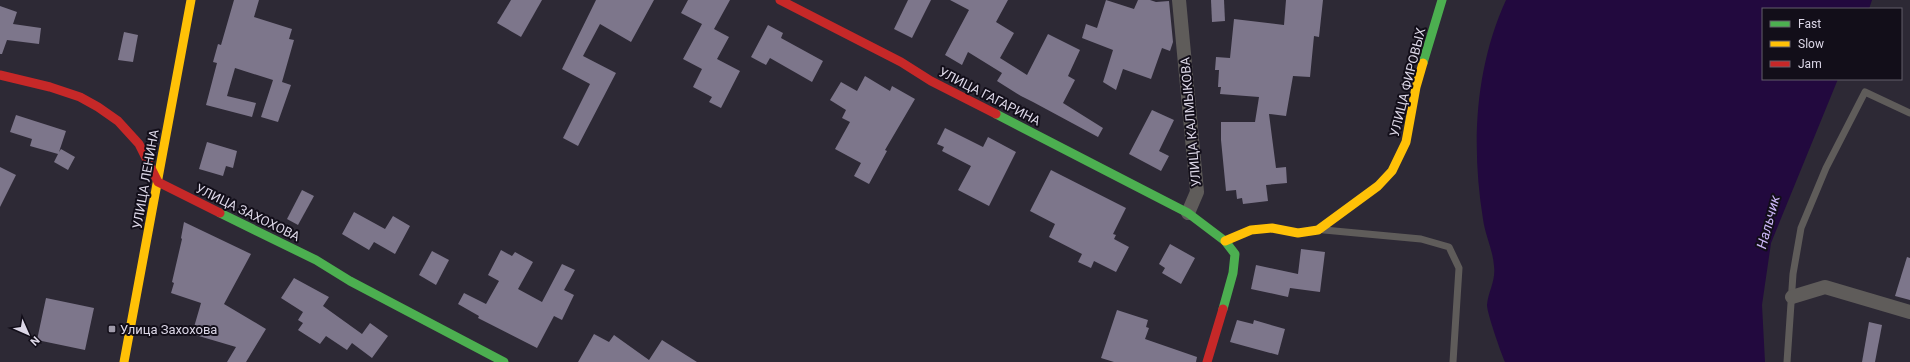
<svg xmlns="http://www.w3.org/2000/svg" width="1910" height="362" font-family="Roboto,sans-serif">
<rect width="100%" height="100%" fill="#2d2935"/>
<!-- water -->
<path fill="#22093e" d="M1506 0H1872L1869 9H1763V79H1838L1771 243 1762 305 1765 362H1505C1501 353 1487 313 1487 305 1488 292 1496 281 1494 266 1493 250 1485 235 1483 219 1471 145 1475 68 1506 0Z"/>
<!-- building -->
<g fill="#7d768b">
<polygon points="234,0 259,0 254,17 292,29 289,39 294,40 282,82 291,85 278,122 261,117 273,80 235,68 227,96 256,103 252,117 206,105 217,63 213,62 218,44 221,45"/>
<polygon points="511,0 542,0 521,37 497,23"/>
<polygon points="596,0 654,0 631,42 600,24 583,56 616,73 578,146 563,138 590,84 562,69"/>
<polygon points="688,0 730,0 714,29 729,37 717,59 740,71 721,108 709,102 712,97 693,87 702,69 683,59 702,24 681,13"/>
<polygon points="908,0 931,0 912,38 894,29"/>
<polygon points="950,0 1008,0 996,22 1014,33 1000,58 1027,75 1048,34 1080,50 1068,76 1075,80 1063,103 1103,128 1098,137 1033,102 1021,96 997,81 1002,73 968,52 962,65 945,55 969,10"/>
<polygon points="1106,0 1134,9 1138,0 1150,0 1156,2 1169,1 1173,42 1170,51 1162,48 1151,79 1123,69 1116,90 1103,82 1113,50 1082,38 1086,24 1097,28"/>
<polygon points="1211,0 1224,0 1225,21 1212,22"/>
<polygon points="1286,0 1323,0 1319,37 1314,36 1310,77 1293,76 1286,116 1269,114 1276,168 1286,167 1287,183 1266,185 1268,201 1243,204 1242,198 1237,199 1236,190 1226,191 1221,140 1221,122 1255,122 1259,97 1220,94 1221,87 1218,87 1219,70 1215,70 1216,57 1230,58 1234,19 1284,25"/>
<polygon points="0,6 17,12 13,24 41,28 39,44 7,40 2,54 0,54"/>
<polygon points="768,25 783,33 781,38 823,61 812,82 770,58 766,65 751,57"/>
<polygon points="124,32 138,35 133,62 118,60"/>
<polygon points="865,76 890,91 892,86 915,99 885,150 887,151 869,184 854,176 861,163 835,149 850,122 842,118 846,110 830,100 841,82 857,91"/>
<polygon points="1152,110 1174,120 1159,151 1169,156 1161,171 1129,154"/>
<polygon points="16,115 66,131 59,152 61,149 75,157 68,170 54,162 58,154 30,146 32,139 10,132"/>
<polygon points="945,128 983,147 988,137 1016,152 989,206 958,190 971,166 942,151 944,147 937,144"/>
<polygon points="207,142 237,151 233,168 226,166 223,176 199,169"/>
<polygon points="0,167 16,175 0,207"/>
<polygon points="1051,170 1126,208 1113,234 1116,235 1114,239 1129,247 1116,272 1094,261 1091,268 1078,262 1082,254 1049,237 1055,224 1030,211"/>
<polygon points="302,190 314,196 298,225 287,219"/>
<polygon points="354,212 385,229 393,216 410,226 395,254 374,242 369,250 342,234"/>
<polygon points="184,222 251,254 224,304 266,329 246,362 227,362 236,347 192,334 201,303 171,293 174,283 172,282 182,239 181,238"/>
<polygon points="1170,244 1195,258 1181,284 1162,273 1165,268 1159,264"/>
<polygon points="1301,249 1325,252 1320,292 1290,288 1288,297 1251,289 1256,265 1298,274"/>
<polygon points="501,250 512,256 515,252 533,262 518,289 542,302 562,264 575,270 564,290 574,295 562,320 554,316 537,348 478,318 479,316 458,304 464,293 486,304 499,281 488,275"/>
<polygon points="432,251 449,260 436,285 419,275"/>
<polygon points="1907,257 1910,258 1910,300 1895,296"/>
<polygon points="294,278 329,297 323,306 362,334 370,323 388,336 372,358 352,343 347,350 326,336 320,344 298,330 303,323 298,320 303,312 281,298"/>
<polygon points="46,298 94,308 85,350 37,340"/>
<polygon points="1117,310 1148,320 1146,327 1149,328 1145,339 1197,357 1196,362 1114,362 1101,358"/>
<polygon points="1237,320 1253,324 1254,320 1285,329 1278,355 1230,342"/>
<polygon points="1869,322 1882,325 1875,362 1862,362"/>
<polygon points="594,334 609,342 614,335 649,360 662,340 697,362 578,362"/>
</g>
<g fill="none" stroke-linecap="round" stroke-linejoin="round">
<!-- lane -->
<g stroke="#5f5c5a" stroke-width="7">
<polyline points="1324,230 1421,239 1449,247 1459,268 1453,362"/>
<polyline points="1787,362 1793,274 1801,228 1826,168 1865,92 1910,113"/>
</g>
<!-- street -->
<g stroke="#5f5c5a" stroke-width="14">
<polyline points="1179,0 1197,192 1188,213"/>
<polyline points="1792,297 1825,287 1910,312"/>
</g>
<!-- fast -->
<g stroke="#4caf50" stroke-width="9">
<polyline points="1423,63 1442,0"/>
<polyline points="996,114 1188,213 1225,241 1235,254 1233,273 1223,309"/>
<polyline points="220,213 316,260 350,281 504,362"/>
</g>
<!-- slow -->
<g stroke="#ffc107" stroke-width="9">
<polyline points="1225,241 1251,230 1272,228 1298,233 1318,230 1378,186 1392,171 1406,142 1416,87 1423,63"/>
<polyline points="124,362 191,0"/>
</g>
<!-- jam -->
<g stroke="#c62828" stroke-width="9">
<polyline points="780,0 901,62 931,81 996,114"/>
<polyline points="0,75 50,87 80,97 98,107 118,121 139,144 158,182 220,213"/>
<polyline points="1207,362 1223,309"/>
</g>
</g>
<!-- markers -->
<rect fill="#9f9aa9" stroke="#120e19" stroke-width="1.5" x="108" y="325" width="8" height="8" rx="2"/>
<g text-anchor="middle" stroke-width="4" stroke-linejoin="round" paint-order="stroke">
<!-- street labels -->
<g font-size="13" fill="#dcd7e7" stroke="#120e19">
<text transform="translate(1407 82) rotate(-76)" y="5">УЛИЦА ФИРОВЫХ</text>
<text transform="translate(990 96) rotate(27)" y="5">УЛИЦА ГАГАРИНА</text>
<text transform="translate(1190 122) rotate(-95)" y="5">УЛИЦА КАЛМЫКОВА</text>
<text transform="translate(145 179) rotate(-80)" y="5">УЛИЦА ЛЕНИНА</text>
<text transform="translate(248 212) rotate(26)" y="5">УЛИЦА ЗАХОХОВА</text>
</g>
<!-- poi labels -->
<g font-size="13" fill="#dcd7e7" stroke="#120e19" text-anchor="start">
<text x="120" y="334">Улица Захохова</text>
</g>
<!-- water labels -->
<g font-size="14" font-style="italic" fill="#ccb7f7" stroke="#120e19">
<text transform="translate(1768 222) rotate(-75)" y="5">Нальчик</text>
</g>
</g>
<!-- legend -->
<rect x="1762" y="8" width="140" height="72" fill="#120e19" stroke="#635e6b"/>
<rect x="1770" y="21" width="20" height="6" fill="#4caf50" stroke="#635e6b"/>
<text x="1798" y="28" font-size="12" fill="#dcd7e7">Fast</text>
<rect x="1770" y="41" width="20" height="6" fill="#ffc107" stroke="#635e6b"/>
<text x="1798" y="48" font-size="12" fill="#dcd7e7">Slow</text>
<rect x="1770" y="61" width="20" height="6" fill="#c62828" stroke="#635e6b"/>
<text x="1798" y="68" font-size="12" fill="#dcd7e7">Jam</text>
<!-- north arrow -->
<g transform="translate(28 334) rotate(135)" stroke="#120e19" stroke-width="3" paint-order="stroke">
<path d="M0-3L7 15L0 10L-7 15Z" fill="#dcd7e7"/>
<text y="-6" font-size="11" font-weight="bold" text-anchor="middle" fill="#dcd7e7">N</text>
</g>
</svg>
